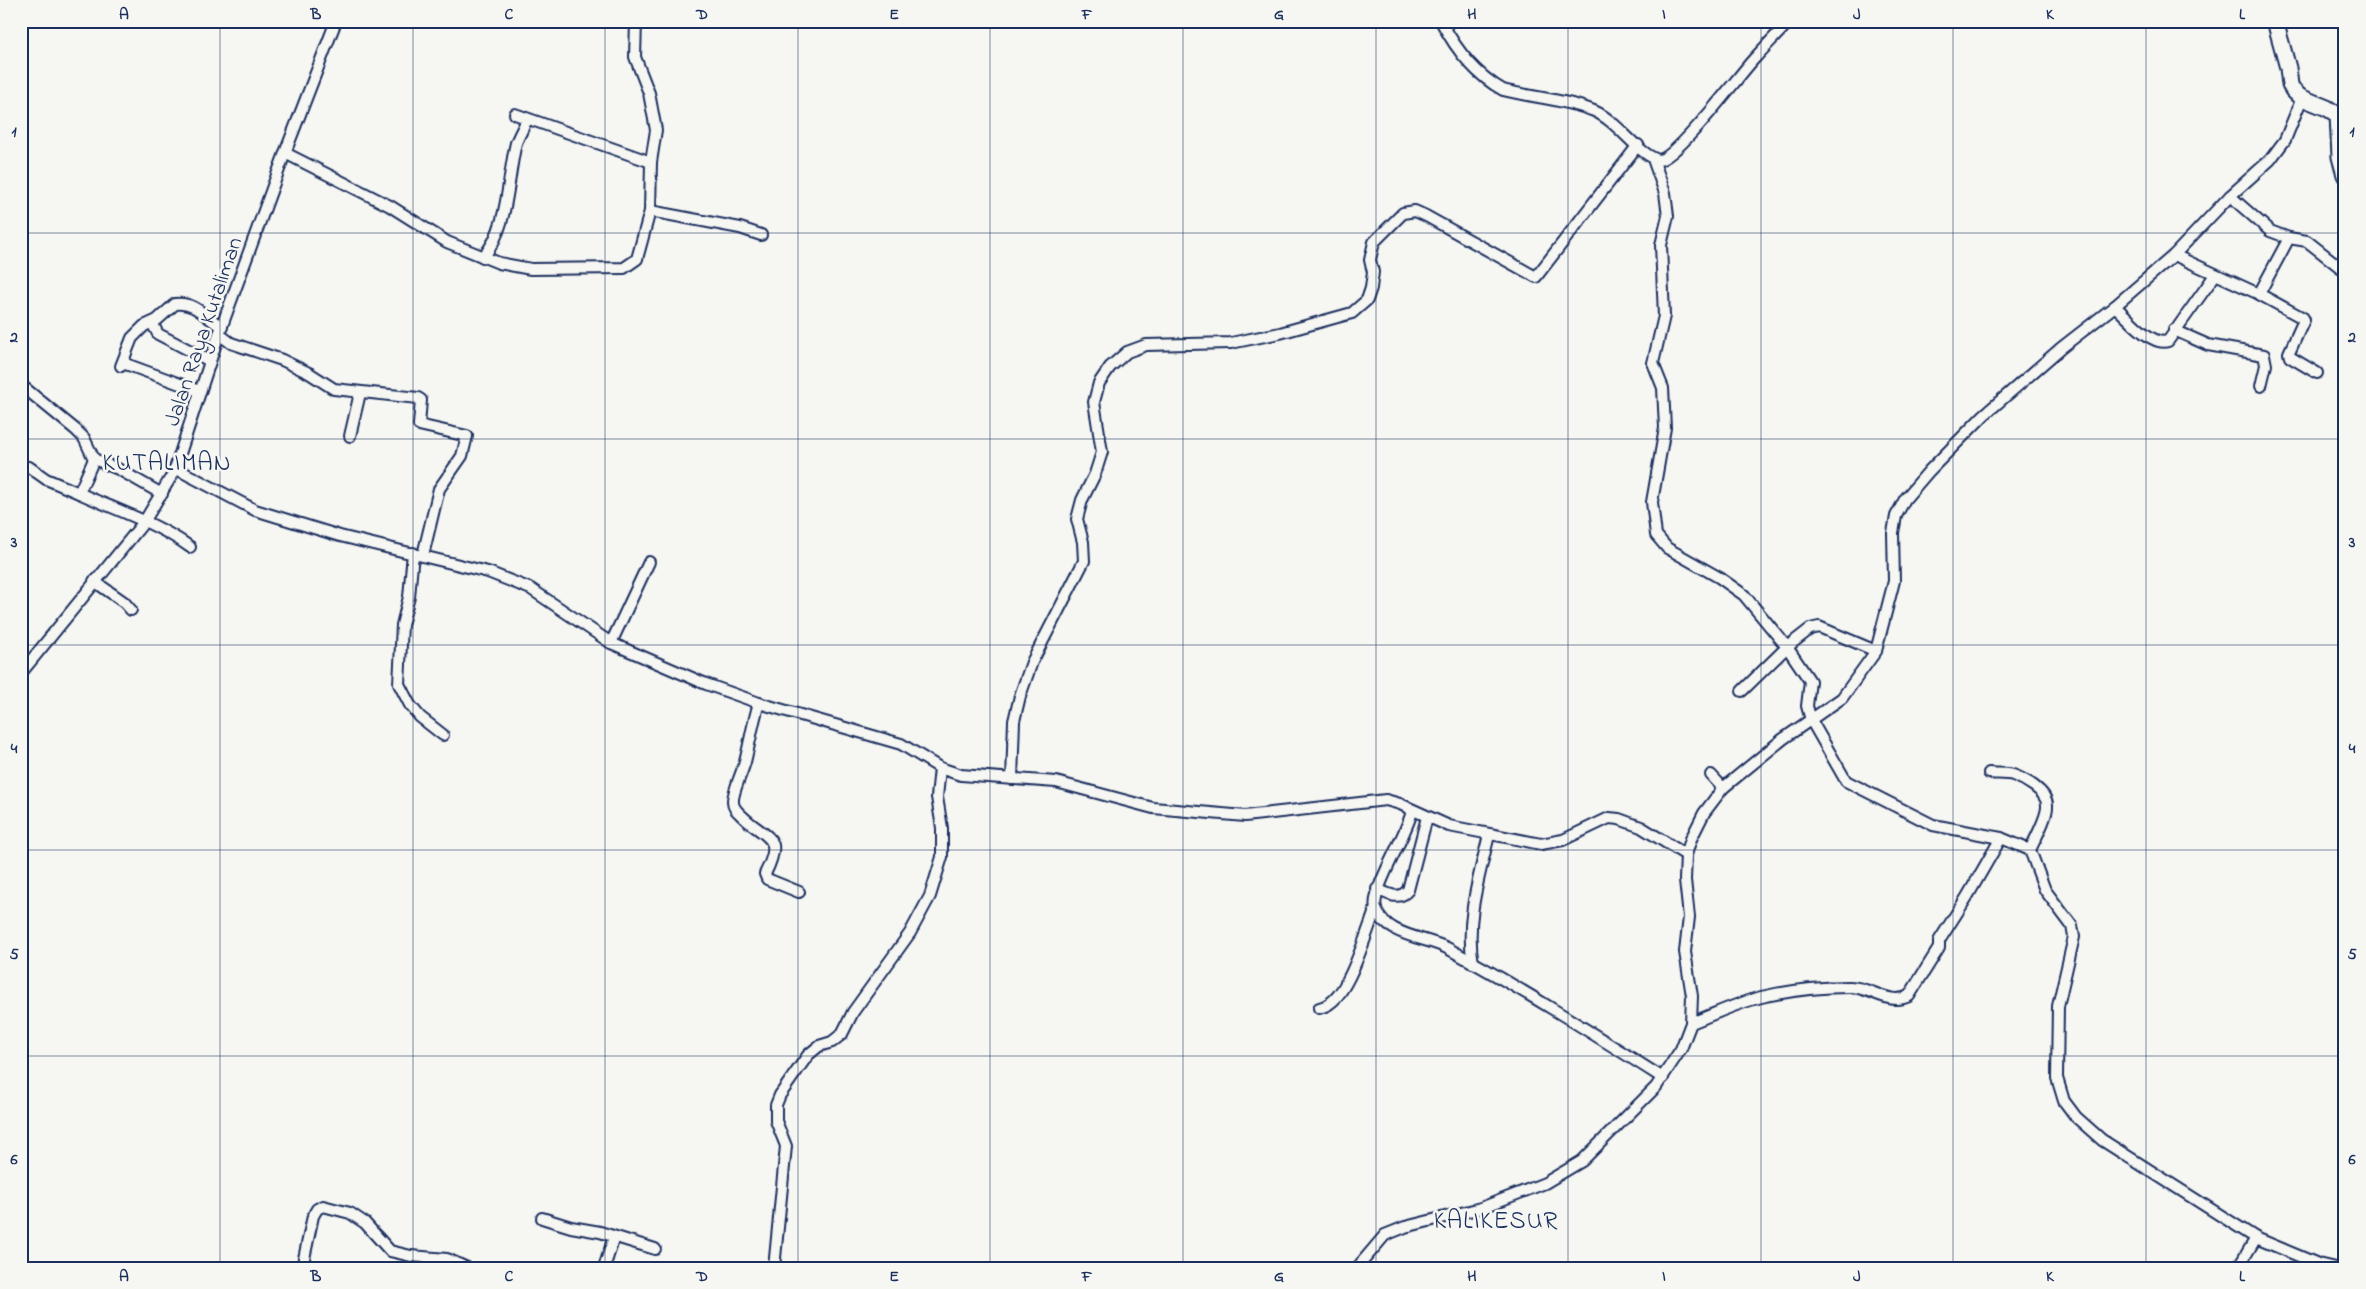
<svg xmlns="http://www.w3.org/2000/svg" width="2366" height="1289" font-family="'Indie Flower',sans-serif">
<rect width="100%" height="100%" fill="#f6f6f2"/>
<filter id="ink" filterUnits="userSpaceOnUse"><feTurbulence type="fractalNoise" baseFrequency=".02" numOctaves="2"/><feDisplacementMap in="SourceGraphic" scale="10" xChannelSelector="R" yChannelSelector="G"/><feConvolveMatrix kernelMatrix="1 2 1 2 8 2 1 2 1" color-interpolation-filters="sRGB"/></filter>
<g filter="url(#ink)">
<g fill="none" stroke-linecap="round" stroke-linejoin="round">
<!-- street casing -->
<g stroke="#1b2f5e" stroke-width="14">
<g id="street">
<path d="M1441 21C1455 48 1476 75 1503 90 1531 97 1568 100 1594 111 1618 121 1638 155 1659 160 1677 158 1737 78 1753 60 1765 47 1777 34 1790 21"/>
<polyline points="515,114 651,162"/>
<polyline points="285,153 390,206 447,242 499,263 531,269 624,268 637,259 650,211 651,162 656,130 649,93 635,57 636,21"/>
<polyline points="1653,159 1665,193 1668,216 1661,245 1664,316 1653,363 1663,388 1665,428 1652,502 1656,535 1667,548 1720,578 1744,595 1787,647 1810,629 1819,627 1876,651"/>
<polyline points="2230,196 2270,231 2289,238 2307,241 2345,271"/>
<polyline points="650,211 740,228 761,235"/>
<polyline points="2174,255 2259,294 2303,318 2304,320 2289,353 2290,357 2317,373"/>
<path d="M483 257C509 228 507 179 516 143 519 135 524 127 527 119"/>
<polyline points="2259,294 2289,238"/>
<path d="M2115 306C2127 317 2152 347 2168 341L2215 275"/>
<polyline points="152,323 158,334 210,361"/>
<polyline points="2174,330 2208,345 2264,355 2266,365 2261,386"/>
<polyline points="219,334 231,343 282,360 309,373 334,389 418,398 421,400 419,425 467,436 462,456 439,489 423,555"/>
<polyline points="123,363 199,391"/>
<path d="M121 366 132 338 144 326 157 320 175 304C195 301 206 318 222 327"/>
<polyline points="21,385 76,430 84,438 94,459 118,469 162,494"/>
<polyline points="350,436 360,393"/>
<path d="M94 459 79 493C116 510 157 523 190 547"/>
<polyline points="29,467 46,479 79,493"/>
<polyline points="175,468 255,510 340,536 488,572 531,589 611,643 706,684 759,703 901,744 940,768 961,775 1056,782 1153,808 1245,816 1386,800 1400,804 1449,826 1541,844 1563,840 1609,818 1619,819 1641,827 1686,855"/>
<polyline points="413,553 409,597 402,625 399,684 410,705 420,717 443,735"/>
<polyline points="94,581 124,602 131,610"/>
<polyline points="611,643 649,562"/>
<polyline points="21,673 144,522 174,472 219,334 285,153 336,21"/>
<polyline points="1742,691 1787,647 1810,681 1807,706 1811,720 1846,781 1933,825 2001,838 2030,850"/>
<path d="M759 703C753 722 750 742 745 762 742 773 732 793 733 802 733 808 737 811 741 815 766 840 785 834 765 874L767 879 799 892"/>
<path d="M1989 773C1996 774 2006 773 2013 775 2024 779 2047 791 2047 805 2048 816 2035 839 2030 850L2045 890 2072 926 2074 937 2058 1006 2057 1078 2064 1101 2076 1117 2102 1140 2256 1238 2238 1268"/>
<polyline points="1711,775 1723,788"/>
<polyline points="1012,779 1014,721 1020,696 1032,662 1084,561 1083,542 1077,519 1082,500 1095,474 1102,452 1094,402 1099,383 1110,367 1127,352 1146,345 1231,343 1280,333 1352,313 1367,300 1371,288 1373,272 1370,260 1374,242 1403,213 1415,211 1426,216 1536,277 1638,145"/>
<path d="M1412 811C1407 835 1370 891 1376 909 1386 936 1425 937 1447 948 1521 988 1592 1033 1663 1078"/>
<path d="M1377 889C1388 894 1399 901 1408 890L1427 817"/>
<path d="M1473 963C1465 921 1479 877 1489 835"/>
<path d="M1319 1008C1323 1007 1327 1006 1330 1003 1350 990 1367 931 1376 908"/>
<path d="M1691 1023C1715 1014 1741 1001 1766 996 1793 990 1823 987 1850 987 1871 987 1889 1006 1909 996L1939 948V941L1967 897 2001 838"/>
<polyline points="542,1218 571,1227 600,1232 655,1249"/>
<polyline points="2256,1238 2318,1264 2335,1268"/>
<polyline points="302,1268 313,1216 317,1209 323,1206 350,1213 365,1223 390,1251 411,1256 447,1259 467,1268"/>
<polyline points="604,1268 614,1237"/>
<polyline points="774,1268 786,1146 776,1121 776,1105 780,1095 808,1055 819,1046 832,1042 842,1034 853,1012 910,933 930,896 942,857 942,828 937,797 940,768"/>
<polyline points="1357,1268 1385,1235 1405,1227 1481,1208 1545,1183 1582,1161 1656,1087 1681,1049 1691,1023 1692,996 1685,952 1689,917 1685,880 1686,855 1691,839 1704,813 1723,788 1783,739 1842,698 1876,651 1894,581 1893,533 1896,516 1905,499 1929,471 1984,415 2061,348 2115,306 2174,255 2230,196 2270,160 2285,140 2302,98"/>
</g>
</g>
<!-- secondary casing -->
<g stroke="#1b2f5e" stroke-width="19">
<polyline id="secondary" points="2275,21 2288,68 2290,85 2293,90 2300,97 2327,108 2338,115 2340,157 2345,175"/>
</g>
<!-- street -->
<use href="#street" stroke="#f6f6f2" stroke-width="10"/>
<!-- secondary -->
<use href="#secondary" stroke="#f6f6f2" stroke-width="15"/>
</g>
</g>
<!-- grid -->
<path fill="none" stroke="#1b2f5e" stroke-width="1" stroke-opacity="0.55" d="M220 21V1268M413 21V1268M605 21V1268M798 21V1268M990 21V1268M1183 21V1268M1376 21V1268M1568 21V1268M1761 21V1268M1953 21V1268M2146 21V1268M21 233H2345M21 439H2345M21 645H2345M21 850H2345M21 1056H2345"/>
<g text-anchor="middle" stroke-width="5" stroke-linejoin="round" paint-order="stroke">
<!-- street labels -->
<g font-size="22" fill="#1b2f5e" stroke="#f6f6f2">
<text transform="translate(202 331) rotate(-71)" y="8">Jalan Raya Kutaliman</text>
</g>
<!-- quarter labels -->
<g font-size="25" letter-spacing="1" fill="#1b2f5e" stroke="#f6f6f2">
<text x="167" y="470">KUTALIMAN</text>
<text x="1496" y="1228">KALIKESUR</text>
</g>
</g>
<!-- margin -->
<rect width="2366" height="1289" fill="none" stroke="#f6f6f2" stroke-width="55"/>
<rect x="28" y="28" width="2310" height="1234" fill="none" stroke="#1b2f5e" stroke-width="2"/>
<g font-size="16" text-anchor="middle" font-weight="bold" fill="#1b2f5e">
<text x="124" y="19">A</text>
<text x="316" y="19">B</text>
<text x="509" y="19">C</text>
<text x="702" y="19">D</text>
<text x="894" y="19">E</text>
<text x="1087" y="19">F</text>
<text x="1279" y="19">G</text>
<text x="1472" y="19">H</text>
<text x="1664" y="19">I</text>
<text x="1857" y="19">J</text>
<text x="2050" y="19">K</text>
<text x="2242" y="19">L</text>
<text x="14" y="136">1</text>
<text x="2352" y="136">1</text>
<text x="14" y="342">2</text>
<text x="2352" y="342">2</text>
<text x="14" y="547">3</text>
<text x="2352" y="547">3</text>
<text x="14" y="753">4</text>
<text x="2352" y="753">4</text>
<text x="14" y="959">5</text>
<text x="2352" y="959">5</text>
<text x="14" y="1164">6</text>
<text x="2352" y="1164">6</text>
<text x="124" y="1281">A</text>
<text x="316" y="1281">B</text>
<text x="509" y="1281">C</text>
<text x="702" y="1281">D</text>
<text x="894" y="1281">E</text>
<text x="1087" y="1281">F</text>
<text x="1279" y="1281">G</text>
<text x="1472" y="1281">H</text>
<text x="1664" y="1281">I</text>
<text x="1857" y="1281">J</text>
<text x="2050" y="1281">K</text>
<text x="2242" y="1281">L</text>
</g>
</svg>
